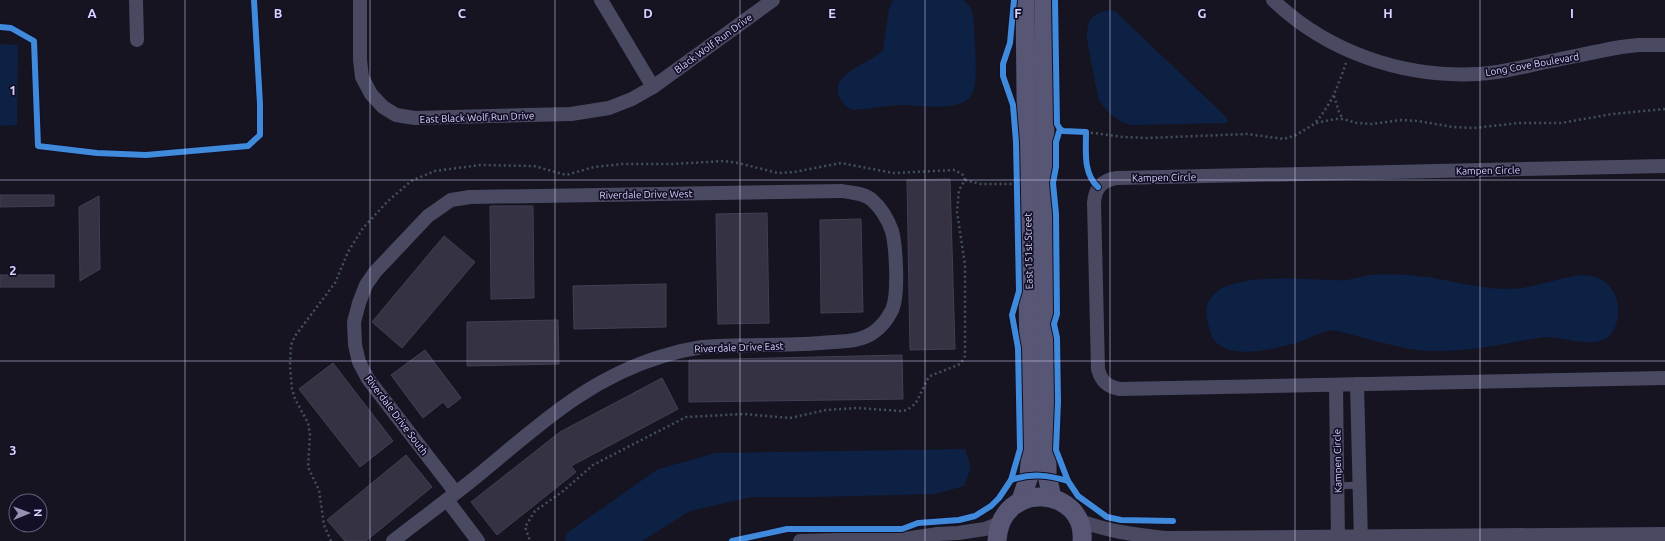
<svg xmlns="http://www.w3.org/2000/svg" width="1665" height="541" font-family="Ubuntu,sans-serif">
<rect width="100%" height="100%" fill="#161421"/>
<!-- water -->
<g fill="#0d2144">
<path d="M893 0H963C972 6 973 14 974 24 974 40 979 82 972 94 963 113 916 105 899 105 884 106 869 109 853 110 847 108 843 104 840 98 827 74 872 63 883 50L889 9Z"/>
<path d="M1110 10 1116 12 1120 16 1223 114 1228 120 1226 123 1131 125C1119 123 1103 109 1098 98L1087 39C1087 20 1091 13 1110 10Z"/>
<polygon points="0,44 18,45 17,125 0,126"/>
<path d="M1583 275C1593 276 1603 278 1610 287 1622 300 1621 330 1605 339 1587 348 1563 336 1544 337 1501 344 1454 356 1410 349 1384 344 1358 336 1333 330 1318 332 1309 339 1296 343 1272 349 1222 363 1211 334 1208 326 1206 315 1207 307 1215 266 1314 282 1344 280 1353 280 1362 276 1370 275 1385 274 1402 274 1416 276 1445 278 1473 288 1503 289 1531 290 1555 278 1583 275Z"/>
<polygon points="965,449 971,467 964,486 935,494 815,497 751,497 690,511 642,541 565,541 567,533 658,469 716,453"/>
</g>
<!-- building -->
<g fill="#343243" stroke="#433f54">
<polygon points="950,179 955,349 910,350 907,180"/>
<polygon points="0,195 54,195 54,206 0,207"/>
<polygon points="99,196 100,269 80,281 79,207"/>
<polygon points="490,206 533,206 534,298 491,299"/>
<polygon points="767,213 769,323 718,324 716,214"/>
<polygon points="861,219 863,312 821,313 820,220"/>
<polygon points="444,236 475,262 402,348 372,322"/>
<rect x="0" y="275" width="54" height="12"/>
<polygon points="666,284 666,327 574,329 573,286"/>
<polygon points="558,320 559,364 467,366 467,322"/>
<polygon points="425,350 461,398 448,408 443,402 423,418 391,375"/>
<polygon points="902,355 903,399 689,402 689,360"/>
<polygon points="333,363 393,441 360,467 299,389"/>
<polygon points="662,378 678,409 571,466 576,472 497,535 471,502 560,432"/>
<polygon points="406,455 432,487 366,541 345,541 327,520"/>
</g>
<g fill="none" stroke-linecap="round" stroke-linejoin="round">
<!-- path -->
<g stroke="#44505f" stroke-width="2.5" stroke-dasharray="2 3" stroke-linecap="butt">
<polyline points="1334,96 1339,112 1343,119"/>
<path d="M1316 122C1333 101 1337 88 1346 63"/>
<polyline points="1086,132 1123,137 1147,138 1247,134 1284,139 1296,135 1316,123 1335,119 1343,119 1357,123 1372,124 1401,120 1418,121 1453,127 1474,128 1519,123 1561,123 1612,114 1665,109"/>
<polyline points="965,180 981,184 1012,184"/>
<polyline points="331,541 324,525 319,490 308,467 310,434 308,423 295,399 292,389 290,366 291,345 295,336 335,283 348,252 363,228 387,202 411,181 435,171 480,165 534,166 566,175 594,167 622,164 673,164 724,161 738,163 778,173 794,172 841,163 893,173 955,170 963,175 965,180 959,190 957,212 965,265 965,356 961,363 958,365 930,376 927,380 919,397 915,404 907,410 900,411 858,408 826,410 790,418 744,414 686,417 593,465 562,492 535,511 525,527 530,541"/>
</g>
<!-- lane -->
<polyline stroke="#4a4962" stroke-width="7" points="1337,486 1360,485"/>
<!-- street -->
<g stroke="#4a4962" stroke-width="14">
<polyline points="136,0 137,40"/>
<polyline points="360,0 360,60 362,77 371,94 383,107 396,115 415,118 571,114 609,108 632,99 653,87 773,0"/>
<polyline points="601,0 653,87"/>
<path d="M1273 0C1327 52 1403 78 1478 74 1499 73 1520 68 1541 63 1567 58 1594 52 1621 47L1638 45H1665"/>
<path d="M1665 166 1117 178C1102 180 1095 188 1094 203L1098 369C1101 381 1107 387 1120 389L1665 378"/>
<polyline points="1357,384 1361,541"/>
<polyline points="1336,385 1338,541"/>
<polyline points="447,500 478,541"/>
<path d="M1078 520C1106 531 1135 535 1165 538L1665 534"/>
<path d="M393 541C421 519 449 499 476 477 537 427 586 379 663 356 676 352 689 349 702 347 742 344 782 346 821 343 839 341 859 343 874 332 881 327 888 318 892 310 899 295 896 247 892 231 888 220 881 208 872 200 864 193 852 193 842 191L470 197 451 200 428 216 375 272 366 285 359 303 354 322 355 345 359 362 368 379 456 493"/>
<polyline points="800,541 911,538 938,534 958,533 985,529 1000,523"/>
</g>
<!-- secondary -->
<g stroke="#575674" stroke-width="19">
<polyline points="1044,0 1047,454 1047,475 1052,498"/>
<polyline points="1021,500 1029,476 1030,463 1025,0"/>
<path d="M997 541C1000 478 1087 487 1082 541"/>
</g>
<!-- cycleway casing -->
<g stroke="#130f26" stroke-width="8">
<g id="cycleway">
<path d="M1055 0 1057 124 1060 129 1063 131 1086 132C1086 151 1083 174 1098 187"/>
<polyline points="0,27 11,28 34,41 38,146 97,153 146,155 248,146 260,135 260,104 254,0"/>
<polyline points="1060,129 1056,142 1056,167 1053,183 1056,214 1057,314 1054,324 1057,338 1058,402 1056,450 1068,481 1078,496 1107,517 1121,520 1173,521"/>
<path d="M1011 480C1031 473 1048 475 1068 481"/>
<polyline points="732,541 787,529 902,529 918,523 959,520 975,516 991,506 999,498 1011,480 1020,449 1018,348 1012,315 1019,291 1016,142 1013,105 1003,76 1003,64 1010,43 1014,0"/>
</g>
</g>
<!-- cycleway -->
<use href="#cycleway" stroke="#408adc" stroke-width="6"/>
</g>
<!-- grid -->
<path fill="none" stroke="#d9d4ff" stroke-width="1" stroke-opacity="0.55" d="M185 0V541M370 0V541M555 0V541M740 0V541M925 0V541M1110 0V541M1295 0V541M1480 0V541M0 180H1665M0 361H1665"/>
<g text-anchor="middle" stroke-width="3.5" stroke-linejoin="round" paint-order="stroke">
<!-- street labels -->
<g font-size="10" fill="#d9d4ff" stroke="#130f26">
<text transform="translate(713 43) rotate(-36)" y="4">Black Wolf Run Drive</text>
<text transform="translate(1532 64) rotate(-10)" y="4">Long Cove Boulevard</text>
<text transform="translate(477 117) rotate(-2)" y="4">East Black Wolf Run Drive</text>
<text transform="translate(1488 170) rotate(-1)" y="4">Kampen Circle</text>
<text transform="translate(1164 177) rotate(-1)" y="4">Kampen Circle</text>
<text transform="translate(646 194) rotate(-1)" y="4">Riverdale Drive West</text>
<text transform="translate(1028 251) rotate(-91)" y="4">East 151st Street</text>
<text transform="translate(739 347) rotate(-2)" y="4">Riverdale Drive East</text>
<text transform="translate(397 415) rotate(53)" y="4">Riverdale Drive South</text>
<text transform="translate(1337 461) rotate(-91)" y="4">Kampen Circle</text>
</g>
</g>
<g font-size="13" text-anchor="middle" font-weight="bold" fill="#d9d4ff" stroke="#130f26" stroke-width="3.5" stroke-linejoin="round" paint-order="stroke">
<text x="92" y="18">A</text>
<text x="278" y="18">B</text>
<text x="462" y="18">C</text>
<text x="648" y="18">D</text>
<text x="832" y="18">E</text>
<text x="1018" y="18">F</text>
<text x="1202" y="18">G</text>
<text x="1388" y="18">H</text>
<text x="1572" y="18">I</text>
<text x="13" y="95">1</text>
<text x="13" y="275">2</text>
<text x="13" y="455">3</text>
</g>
<!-- north arrow -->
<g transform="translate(28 513) rotate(89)"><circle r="19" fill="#130f26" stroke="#625e7d"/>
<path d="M0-3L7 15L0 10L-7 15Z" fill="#9591b1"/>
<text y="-6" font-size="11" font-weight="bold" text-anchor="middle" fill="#d9d4ff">N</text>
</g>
</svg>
